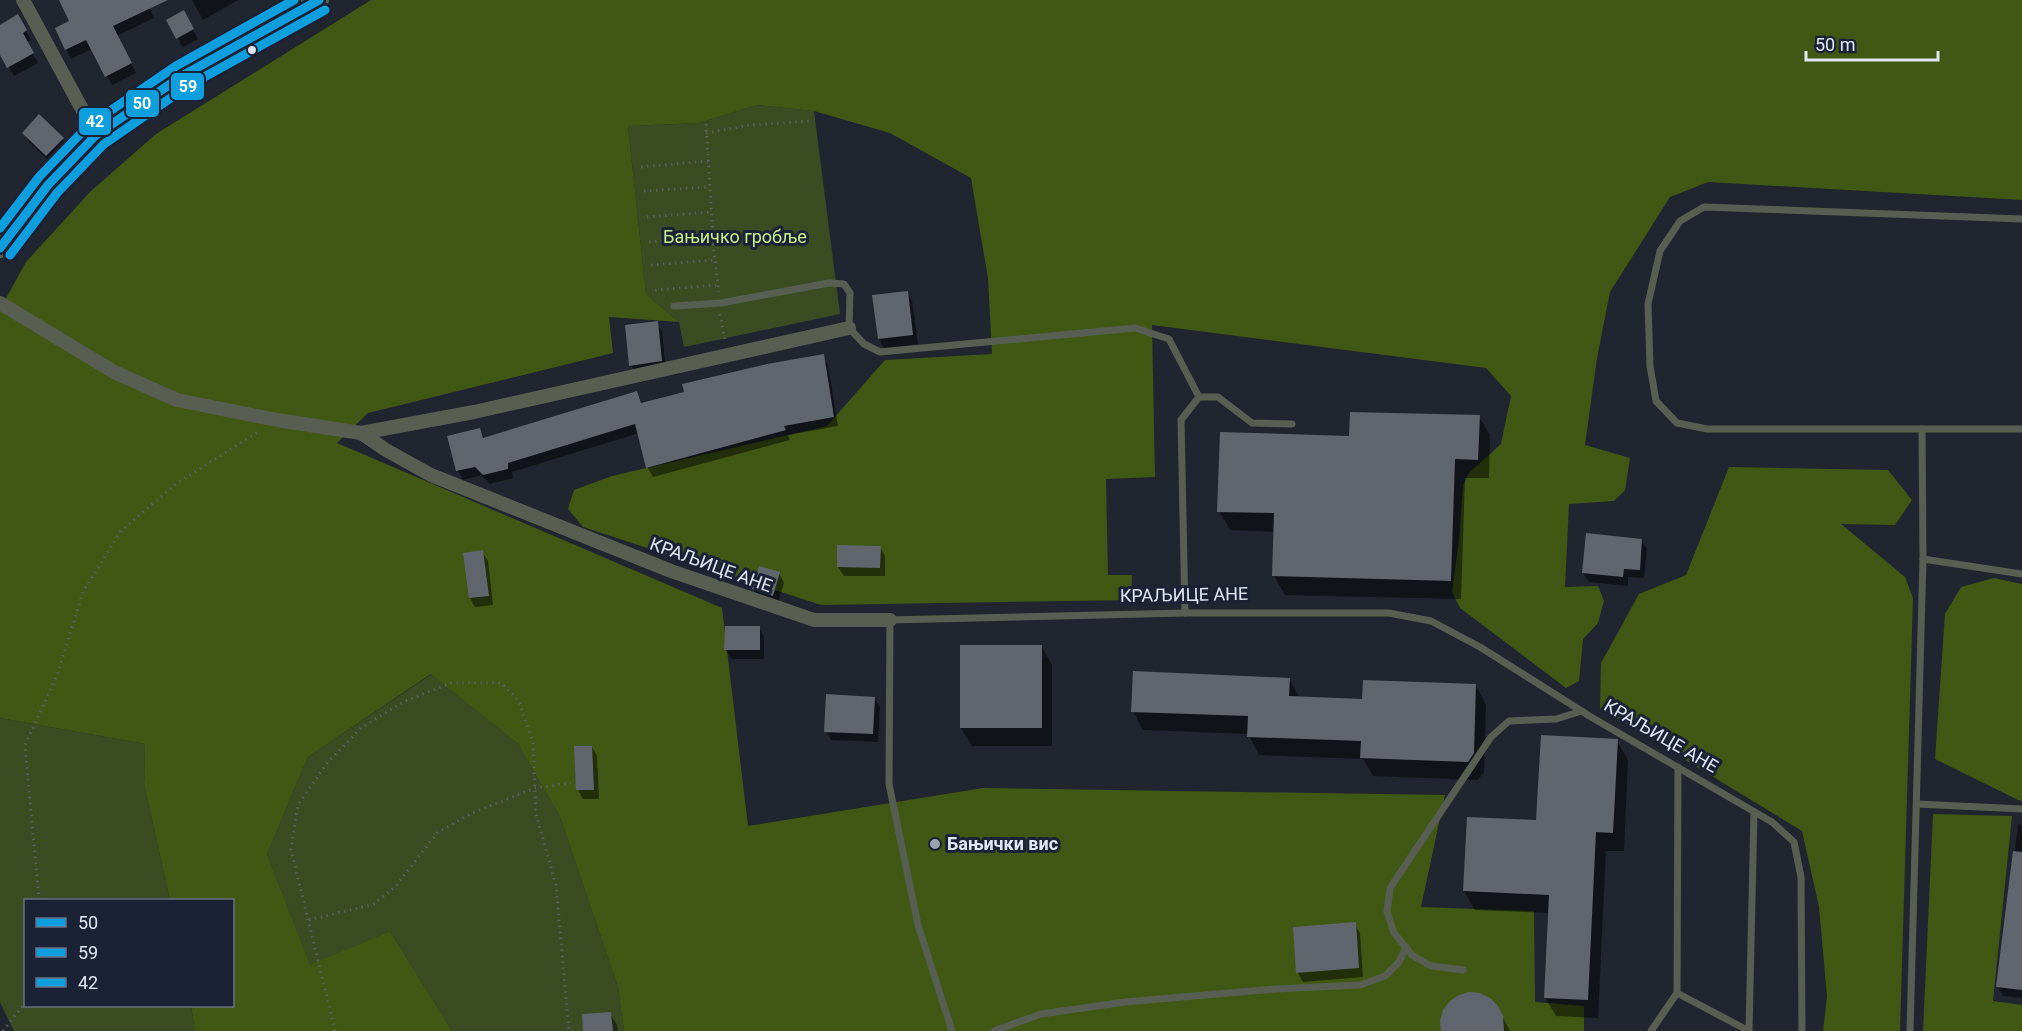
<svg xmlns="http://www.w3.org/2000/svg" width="2022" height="1031" font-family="Roboto,sans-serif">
<rect width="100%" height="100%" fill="#212530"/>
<!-- green -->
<g fill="#3b4c23">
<polygon points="757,105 814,111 840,314 684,347 679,322 646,294 628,126 699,123"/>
<polygon points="432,674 518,744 560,817 618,987 624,1031 452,1031 390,931 310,966 267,854 308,757"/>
<polygon points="0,718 145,744 144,784 170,900 26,900 26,1006 191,1006 195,1031 14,1031 0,1002"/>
</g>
<!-- forest -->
<g fill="#405814">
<polygon points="371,0 2022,0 2022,200 1708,182 1670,197 1610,292 1597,358 1585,445 1630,458 1625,490 1614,501 1569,504 1565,587 1598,586 1604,601 1598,623 1583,639 1579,681 1566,688 1460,608 1452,592 1459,540 1463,485 1469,473 1501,444 1511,396 1486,368 1152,325 1155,477 1106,479 1108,575 1132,575 1131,600 821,605 583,527 568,509 574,490 612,476 827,426 885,360 992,354 988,278 971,178 890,133 814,111 757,105 699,123 628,126 646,294 679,322 609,317 613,353 368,413 337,443 722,608 748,826 983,788 1445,795 1421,907 1534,911 1535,1002 1584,1006 1584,1031 624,1031 618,987 560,817 518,744 431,674 308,757 267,854 310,965 390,931 452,1031 195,1031 191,1006 232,1006 232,900 170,900 144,784 145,744 0,718 0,309 26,262 90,192 156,134"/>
<polygon points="1729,467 1888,470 1912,500 1895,525 1841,524 1905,577 1913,598 1900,1031 1823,1031 1827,996 1819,907 1802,831 1600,708 1601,663 1639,594 1686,575"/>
<polygon points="1994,578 2022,584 2022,801 2018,800 1935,759 1945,614 1961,587"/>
<polygon points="1933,814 2012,816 1993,1001 2022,1005 2022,1031 1923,1031"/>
</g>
<!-- shadow -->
<g fill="#0007">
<polygon points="61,0 146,0 154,18 117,36 136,73 112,85 92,49 71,59 57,29 71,22"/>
<polygon points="192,0 238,0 203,20"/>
<polygon points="183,12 198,39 183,47 168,20"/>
<polygon points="18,16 31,40 26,43 38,63 14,76 0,52 0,27"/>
<polygon points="24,133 62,139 68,148 52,164 29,142"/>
<polygon points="907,292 912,301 918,344 884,348 879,339"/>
<polygon points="657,323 662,332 666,370 636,374 631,365"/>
<polygon points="823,356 828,365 838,426 788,435 790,440 653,477 648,468 639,433 512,472 513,478 490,484 481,475 463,480 458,471 449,437 479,429 485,439 637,393 642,404"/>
<polygon points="1479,417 1490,435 1489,478 1465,478 1461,599 1285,595 1274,576 1275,532 1230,530 1219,511 1351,437"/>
<polygon points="1642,540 1647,549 1644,578 1628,577 1628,586 1589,582 1583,573"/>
<polygon points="880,547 885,556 885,576 844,576 838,567"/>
<polygon points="482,552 488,561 493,605 475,607 470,598 465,554"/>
<polygon points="779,573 784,583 777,605 759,598 754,589"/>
<polygon points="759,627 764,637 764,659 731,659 725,649"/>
<polygon points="1041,646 1052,665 1052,746 972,746 961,728"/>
<polygon points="1289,679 1300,698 1363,700 1476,686 1486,704 1484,772 1478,780 1373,776 1363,759 1259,755 1248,734 1143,730 1133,711"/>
<polygon points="874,698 880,707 878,742 831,740 826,731"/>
<polygon points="1617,741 1628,760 1624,851 1606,851 1598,1018 1556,1016 1545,997 1550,913 1475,910 1464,891 1538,822"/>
<polygon points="592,747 597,756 599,799 583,799 578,790 576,748"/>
<polygon points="2018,824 2022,825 2022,998 2003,996 1998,987"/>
<polygon points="1355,924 1360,933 1363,977 1303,982 1297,972"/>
<polygon points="1497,1007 1510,1031 1442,1031"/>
<polygon points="610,1013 617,1025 618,1031 585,1031"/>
</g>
<!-- building -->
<g fill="#61656e">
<polygon points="59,0 168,0 113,26 132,63 105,77 86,40 65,50 55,28 69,21"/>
<polygon points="184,10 194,29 176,39 166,20"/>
<polygon points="18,14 27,30 23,33 34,53 7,68 0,55 0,25"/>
<polygon points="39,114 64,138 46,156 22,133"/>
<polygon points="908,291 913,335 878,339 872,295"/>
<polygon points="658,321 662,361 629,366 625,325"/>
<polygon points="824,354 834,417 784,426 786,430 646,468 635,424 508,463 508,469 483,475 475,467 456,471 447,436 480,428 483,438 637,391 641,403 684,392 682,384 767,364"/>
<polygon points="1350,412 1480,415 1478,460 1455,459 1451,581 1272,576 1274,513 1217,512 1220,432 1349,436"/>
<polygon points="1586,533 1642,539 1640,570 1624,569 1623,577 1582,573"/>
<polygon points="837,545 881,546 880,568 837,567"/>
<polygon points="483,550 489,596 469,598 463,553"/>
<polygon points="759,566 780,572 773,596 752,589"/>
<polygon points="725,626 760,626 760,650 724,650"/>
<rect x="960" y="645" width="82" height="83"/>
<polygon points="1133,671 1290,678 1289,696 1362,699 1363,680 1476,684 1474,753 1468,762 1360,758 1361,741 1247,737 1248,716 1131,712"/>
<polygon points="826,694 875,697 873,734 824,732"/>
<polygon points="1541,735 1618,739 1613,833 1596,832 1588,1000 1544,998 1549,895 1463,891 1467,817 1536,820"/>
<polygon points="574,746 592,746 594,790 576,790"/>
<polygon points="2013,851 2022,852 2022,990 1996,987"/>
<polygon points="1356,922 1359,968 1296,973 1293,927"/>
<polygon points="1469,992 1480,993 1490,998 1498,1006 1503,1016 1504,1031 1441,1031 1440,1021 1443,1010 1450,1001 1459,995"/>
<polygon points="611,1012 613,1031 583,1031 582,1014"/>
</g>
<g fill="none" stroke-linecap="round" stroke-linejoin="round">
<!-- path -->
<g stroke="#5b605d" stroke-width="3" stroke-dasharray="1.5 4.5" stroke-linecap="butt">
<polyline points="706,124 714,253 719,292"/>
<polyline points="706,133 750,125 810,121"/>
<polyline points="641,167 708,161"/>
<polyline points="644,191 710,187"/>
<polyline points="647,217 711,212"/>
<polyline points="649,242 712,236"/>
<polyline points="651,265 715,260"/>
<polyline points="655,290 718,285"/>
<polyline points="720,314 725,340"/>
<polyline points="39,900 25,745 57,676 83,592 121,531 177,483 258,432"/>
<polyline points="309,920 374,904 396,886 437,833 470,814 535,788 571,783"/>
<polyline points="3,1031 26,1002"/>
<polyline points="335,1031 291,849 298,805 328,762 361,728 405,701 451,683 501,683 519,701 533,743 536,814 556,885 569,1031"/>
</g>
<!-- lane -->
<g stroke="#585f52" stroke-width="7">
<polyline points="2022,219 1704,207 1680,221 1660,251 1648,304 1650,366 1656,401 1677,423 1707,429 2022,429"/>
<polyline points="674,306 721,303 829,283 844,284 850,293 849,328 864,344 880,352 1135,328 1169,339 1199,397"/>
<polyline points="1923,559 2022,574"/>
<polyline points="1185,613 1181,420 1199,397 1218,397 1252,423 1292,424"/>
<polyline points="1917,804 2022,809"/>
<polyline points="1463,970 1431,966 1412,955 1394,933 1387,912 1390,888 1491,737 1509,721 1556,719 1582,711"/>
<polyline points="1677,993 1678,767"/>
<polyline points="952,1031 918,925 889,784 890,620 1185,613 1389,613 1431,621 1480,647 1591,717 1772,822 1794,842 1801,877 1802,1031"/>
<polyline points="994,1031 1041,1014 1125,1002 1276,989 1360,985 1385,976 1399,962 1406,947"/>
<polyline points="1651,1031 1677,993 1749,1031"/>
<polyline points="1749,1031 1754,812"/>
<polyline points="1910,1031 1923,559 1922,429"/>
</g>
<!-- street -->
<g stroke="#585f52" stroke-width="14">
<polyline points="23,0 96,135"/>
<polyline points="0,303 114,372 177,400 277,420 361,433 474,412 849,328"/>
<polyline points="361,433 386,450 431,475 671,571 814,620 890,620"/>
</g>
<!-- secondary -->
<polyline stroke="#5a6155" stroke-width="20" points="0,248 48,185 96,135 182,76 319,0"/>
<!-- bus-1 casing -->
<g stroke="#1b2236" stroke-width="14">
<polyline id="bus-1" points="0,248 48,185 96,135 182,76 319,0"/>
</g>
<!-- bus-2 casing -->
<g stroke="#1b2236" stroke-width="14">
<polyline id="bus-2" points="10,255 57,193 104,144 188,86 325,10"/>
</g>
<!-- bus-3 casing -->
<g stroke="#1b2236" stroke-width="14">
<polyline id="bus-3" points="0,228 39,177 88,126 176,66 294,0"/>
</g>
<!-- bus-1 -->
<use href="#bus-1" stroke="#0d9ede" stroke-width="9"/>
<!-- bus-2 -->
<use href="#bus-2" stroke="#0d9ede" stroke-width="9"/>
<!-- bus-3 -->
<use href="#bus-3" stroke="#0d9ede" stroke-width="9"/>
</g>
<!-- markers -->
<circle fill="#e0e6f3" stroke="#1b2236" stroke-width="2" cx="252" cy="50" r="5"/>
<circle fill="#9da2af" stroke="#1b2236" stroke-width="2" cx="935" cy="844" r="6"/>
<g text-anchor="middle" stroke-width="6" stroke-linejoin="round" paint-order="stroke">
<!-- park labels -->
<g font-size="18" fill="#c5ee88" stroke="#1b2236">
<text x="735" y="243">Бањичко гробље</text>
</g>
<!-- street labels -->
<g font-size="18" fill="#e0e6f3" stroke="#1b2236">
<text transform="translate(711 565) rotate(20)" y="6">КРАЉИЦЕ АНЕ</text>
<text transform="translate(1184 595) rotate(-1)" y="6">КРАЉИЦЕ АНЕ</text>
<text transform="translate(1661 736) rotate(30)" y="6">КРАЉИЦЕ АНЕ</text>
</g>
<!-- poi labels -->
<g font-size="18" font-weight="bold" fill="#e0e6f3" stroke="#1b2236" text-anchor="start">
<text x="947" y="850">Бањички вис</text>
</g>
</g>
<g stroke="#1b2236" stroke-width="2">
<rect x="170" y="72" width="35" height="29" rx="6" fill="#0d9ede"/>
<rect x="125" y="89" width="35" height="29" rx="6" fill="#0d9ede"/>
<rect x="78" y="107" width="34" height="29" rx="6" fill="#0d9ede"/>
</g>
<g font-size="16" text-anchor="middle" font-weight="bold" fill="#fff">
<text x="188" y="92">59</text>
<text x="142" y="109">50</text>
<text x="95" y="127">42</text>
</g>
<!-- legend -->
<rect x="24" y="899" width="210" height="108" fill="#1b2236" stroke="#6a7082" stroke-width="1.5"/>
<rect x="36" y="918" width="30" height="9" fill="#0d9ede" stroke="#6a7082" stroke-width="1.5"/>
<text x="78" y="929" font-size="18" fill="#e0e6f3">50</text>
<rect x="36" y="948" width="30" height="9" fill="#0d9ede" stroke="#6a7082" stroke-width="1.5"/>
<text x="78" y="959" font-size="18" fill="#e0e6f3">59</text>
<rect x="36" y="978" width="30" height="9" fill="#0d9ede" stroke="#6a7082" stroke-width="1.5"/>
<text x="78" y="989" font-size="18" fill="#e0e6f3">42</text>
<!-- scale -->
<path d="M1806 51v9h132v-9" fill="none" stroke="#e0e6f3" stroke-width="3"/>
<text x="1815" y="51" font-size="18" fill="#e0e6f3" stroke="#1b2236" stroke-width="4.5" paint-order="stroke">50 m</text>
</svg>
